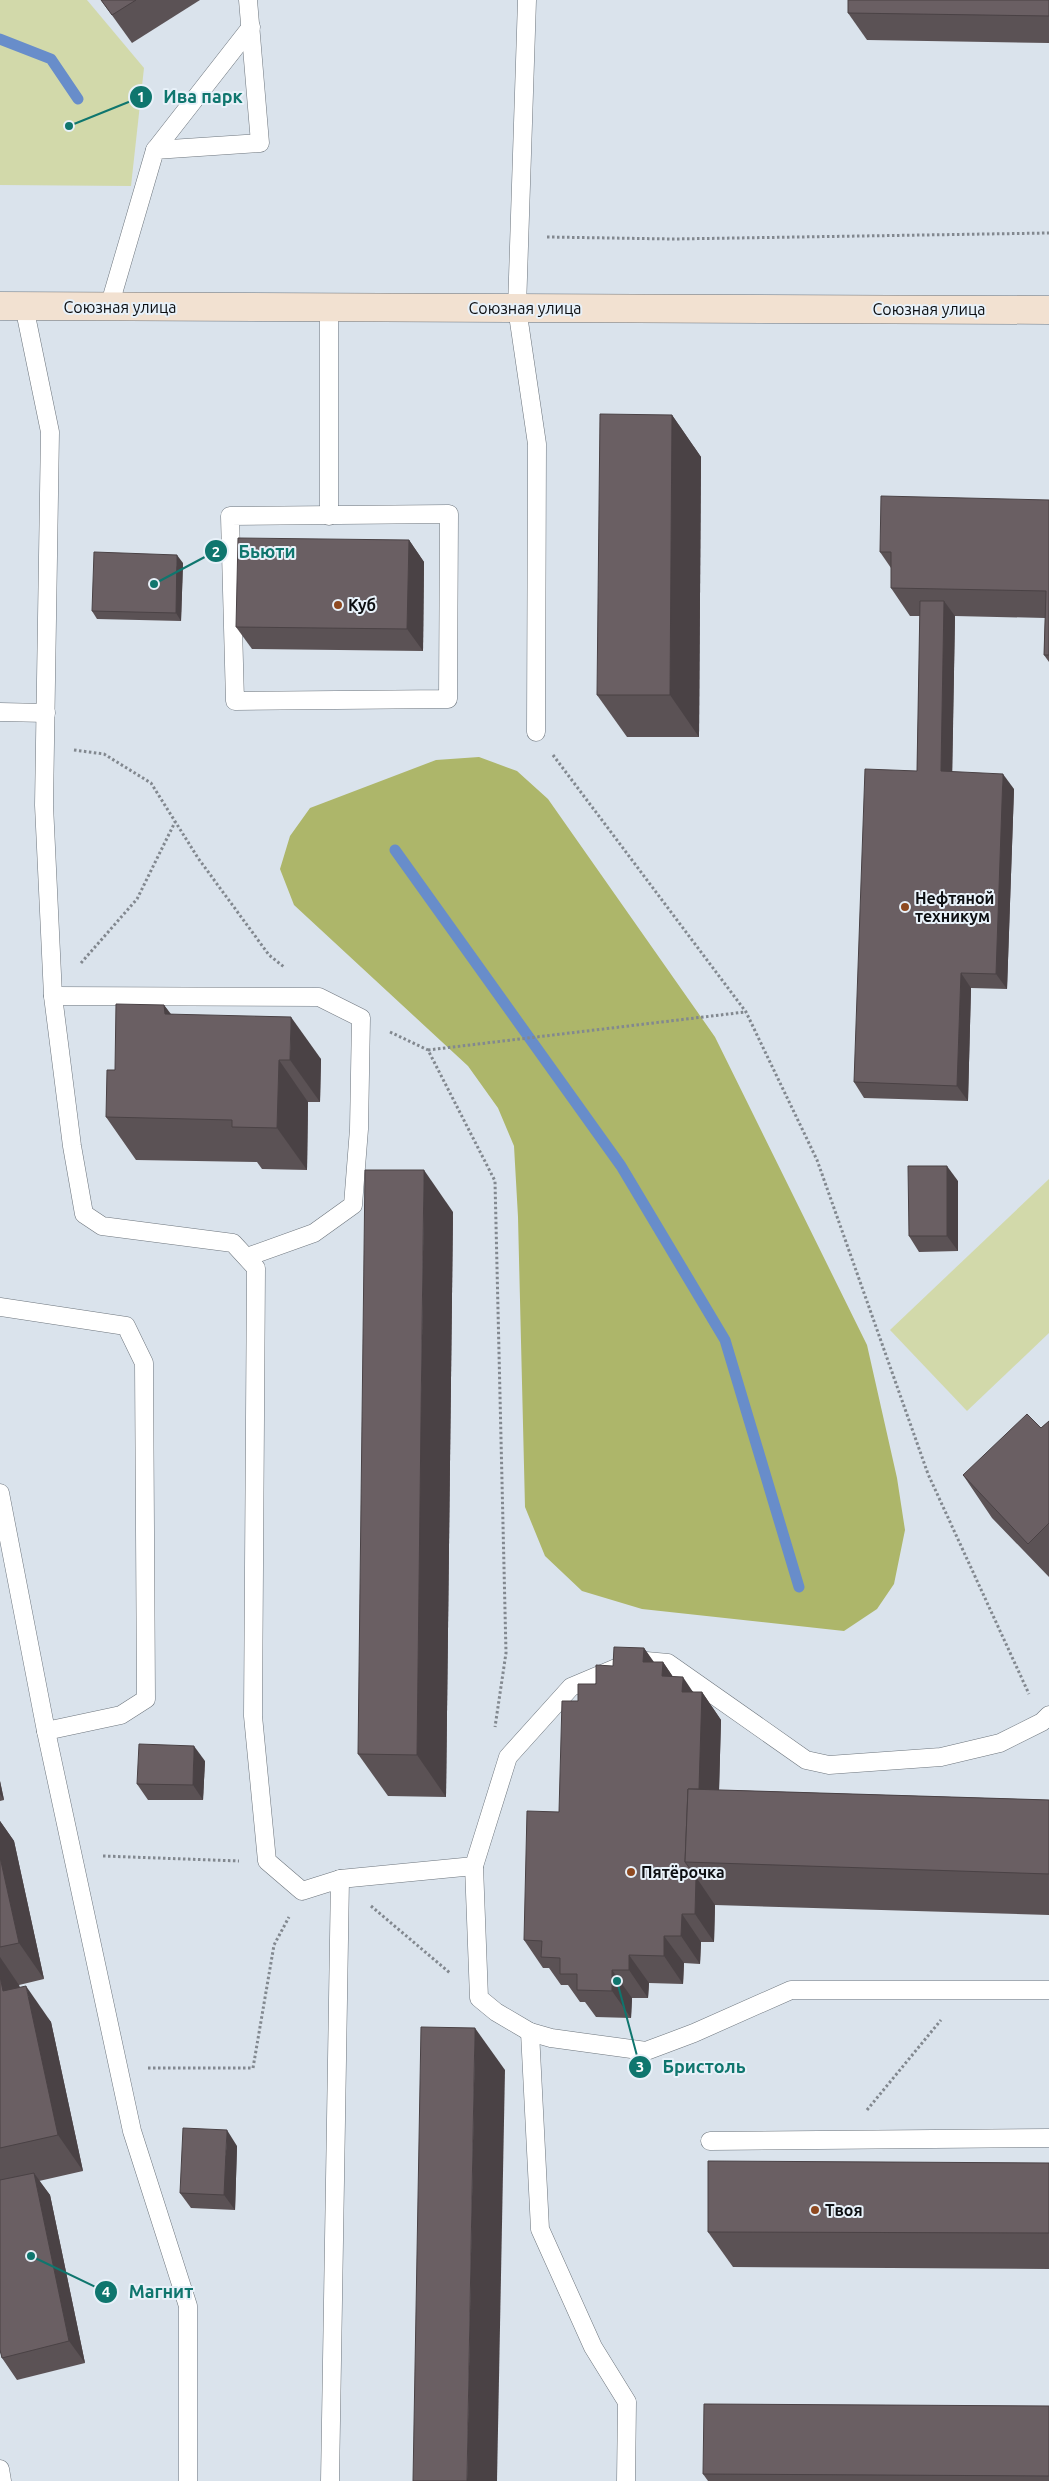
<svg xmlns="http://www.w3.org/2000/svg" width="1049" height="2481" font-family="Ubuntu,sans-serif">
<rect width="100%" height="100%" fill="#dae3ec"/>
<!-- green -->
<g fill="#d2d9aa">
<polygon points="0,0 87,0 144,68 131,186 0,185"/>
<polygon points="1049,1179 1049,1333 967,1411 890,1330"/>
</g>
<!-- forest -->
<polygon fill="#adb66a" points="479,757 517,771 548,799 715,1037 867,1345 897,1478 905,1530 894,1584 877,1609 844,1631 642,1609 582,1591 545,1556 525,1507 518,1217 514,1146 498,1108 468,1066 294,905 280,869 290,836 310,808 436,760"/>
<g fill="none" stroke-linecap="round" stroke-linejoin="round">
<!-- stream -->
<g stroke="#688dca" stroke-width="11">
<polyline points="0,39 51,59 78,99"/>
<polyline points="395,850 621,1166 725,1340 799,1587"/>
</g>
<!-- lane casing -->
<g stroke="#6d757d" stroke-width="19">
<g id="lane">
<polyline points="527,0 517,308 537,444 536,732"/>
<polyline points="155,150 251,27"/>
<polyline points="24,306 50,432 44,805 53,996 72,1146 84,1214 102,1226 233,1243 256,1268 253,1716 267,1861 302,1891 340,1879 330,2481"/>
<polyline points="109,307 155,150 260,143 248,0"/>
<polygon points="449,514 448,699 235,701 230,516"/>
<polyline points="329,516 329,307"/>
<polyline points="0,712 46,713"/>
<polyline points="53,996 319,997 361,1018 359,1129 353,1205 314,1233 247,1257"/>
<polyline points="0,1307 126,1326 144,1363 146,1699 121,1715 46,1731 0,1493"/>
<polyline points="46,1731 132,2131 188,2306 188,2481"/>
<polyline points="474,1866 479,1998 496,2012 530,2032 551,2038 646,2051 694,2033 791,1990 1049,1990"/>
<polyline points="340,1879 474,1866 508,1757 571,1687 635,1660 668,1663 806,1760 829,1765 941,1757 1000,1743 1042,1722 1049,1715"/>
<polyline points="530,2032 540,2229 593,2347 627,2402 626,2481"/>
<polyline points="710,2141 1049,2138"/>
<polyline points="0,2469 2,2481"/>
</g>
</g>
<!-- secondary casing -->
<g stroke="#6d757d" stroke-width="29">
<polyline id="secondary" points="0,306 1049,310"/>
</g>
<!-- path -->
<g stroke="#82888f" stroke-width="3" stroke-dasharray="2.5 2.5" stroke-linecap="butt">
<polyline points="547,237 673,239 1049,233"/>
<polyline points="74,750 104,754 151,783 198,858 269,955 284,967"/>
<polyline points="553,755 746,1012 817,1160 928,1474 1029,1694"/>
<polyline points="81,963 137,899 175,822"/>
<polyline points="390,1032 428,1050 495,1181 506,1653 495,1727"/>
<polyline points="428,1050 745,1012"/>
<polyline points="103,1856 239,1861"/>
<polyline points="371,1906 450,1973"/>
<polyline points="148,2068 253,2068 274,1945 289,1917"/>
<polyline points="867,2110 941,2020"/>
</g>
<!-- lane -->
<use href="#lane" stroke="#fff" stroke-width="18"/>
<!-- secondary -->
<use href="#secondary" stroke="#f2e1d1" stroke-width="28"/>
</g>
<!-- wall -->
<g fill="#5b5255">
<polygon points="101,0 200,0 132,43"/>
<polygon points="1049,0 1049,43 867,40 848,13"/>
<polygon points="672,415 701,457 699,737 627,737 597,695"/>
<polygon points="1049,500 1049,662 1044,655 1045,618 955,616 952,772 1014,789 1007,989 971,988 968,1101 864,1098 854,1082 917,771 920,616 910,616 891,588 891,568 880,552"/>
<polygon points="409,540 424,562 423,651 252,649 236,627"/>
<polygon points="183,563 181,621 97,619 92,611"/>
<polygon points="164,1005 171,1014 321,1059 320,1102 308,1102 307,1170 262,1169 257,1162 136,1160 106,1117 115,1070"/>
<polygon points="958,1181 958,1251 919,1252 909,1236"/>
<polygon points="453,1212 446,1797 388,1796 358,1754"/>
<polygon points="1049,1421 1049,1577 992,1518 963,1475 1041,1428"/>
<polygon points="644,1648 654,1662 663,1662 673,1677 693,1692 702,1692 721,1720 719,1790 1049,1800 1049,1915 715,1905 714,1942 701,1942 700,1964 684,1963 683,1984 649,1983 648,1998 632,1998 631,2018 596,2017 585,2002 580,2002 568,1985 561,1985 549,1968 543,1968 524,1940 559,1812 578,1701 613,1666"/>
<polygon points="205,1761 203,1800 148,1800 137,1784"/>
<polygon points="0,1781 4,1800 0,1801"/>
<polygon points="0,1821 14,1841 44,1979 19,1985 20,1988 51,2022 83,2171 39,2181 50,2195 85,2363 17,2380 2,2358 0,2350"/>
<polygon points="237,2146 235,2210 191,2208 180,2193"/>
<polygon points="1049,2163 1049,2269 733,2267 708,2232"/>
<polygon points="1049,2406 1049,2481 708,2481 703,2474"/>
</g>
<!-- shaded-wall -->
<g fill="#4a4245">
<polygon points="672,415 701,457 699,737 670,695"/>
<polygon points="409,540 424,562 423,651 407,629"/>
<polygon points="177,555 183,563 181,621 176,613"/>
<polygon points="944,601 955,616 952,787 941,771"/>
<polygon points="1003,774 1014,789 1007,989 996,974"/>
<polygon points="961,973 971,988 968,1101 957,1086"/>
<polygon points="164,1005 194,1048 165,1014"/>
<polygon points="291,1017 321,1059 320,1102 290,1060"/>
<polygon points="279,1060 308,1102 307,1170 277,1128"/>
<polygon points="947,1166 958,1181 958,1251 947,1236"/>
<polygon points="424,1170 453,1212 446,1797 417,1755"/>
<polygon points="644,1648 662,1675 663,1662 682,1690 683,1677 701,1704 702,1692 721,1720 717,1863 643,1662"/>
<polygon points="194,1746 205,1761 203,1800 193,1785"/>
<polygon points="0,1781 4,1800 0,1794"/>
<polygon points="0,1821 14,1841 44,1979 19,1943 0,1857"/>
<polygon points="696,1877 715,1905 714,1942 695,1914"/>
<polygon points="682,1914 701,1942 700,1964 681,1936"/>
<polygon points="664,1936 684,1963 683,1984 664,1956"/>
<polygon points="629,1955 649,1983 648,1998 629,1970"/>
<polygon points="0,1957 19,1985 29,2027 3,1991 0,1976"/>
<polygon points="612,1970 632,1998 631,2018 612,1991"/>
<polygon points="26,1986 51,2022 83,2171 58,2135"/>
<polygon points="475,2028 505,2070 497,2481 467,2481"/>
<polygon points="227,2130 237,2146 235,2210 224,2195"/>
<polygon points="34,2173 50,2195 85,2363 69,2341"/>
</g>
<!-- building -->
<g fill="#6a5f63" stroke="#4a4245">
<polygon points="101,0 136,0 112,15"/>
<polygon points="848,0 1049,0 1049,16 848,13"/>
<polygon points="600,414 672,415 670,695 597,695"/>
<polygon points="881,496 1049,500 1049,655 1044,655 1046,591 891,588 891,552 880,552"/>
<polygon points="238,538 409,540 407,629 236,627"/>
<polygon points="94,552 177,555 176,613 92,611"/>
<polygon points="920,601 944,601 941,771 1003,774 996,974 961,973 957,1086 854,1082 865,769 917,771"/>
<polygon points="116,1004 164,1005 165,1014 291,1017 290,1060 279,1060 277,1128 232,1127 232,1120 106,1117 107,1070 115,1070"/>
<polygon points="908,1166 947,1166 947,1236 909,1236"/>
<polygon points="365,1170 424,1170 417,1755 358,1754"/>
<polygon points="1027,1414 1041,1428 1049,1421 1049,1523 1028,1544 963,1475"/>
<polygon points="614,1647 644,1648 643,1662 663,1662 662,1676 683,1677 682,1692 702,1692 699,1789 688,1789 685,1862 696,1877 695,1914 682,1914 681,1936 664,1936 664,1956 629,1955 629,1970 612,1970 612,1991 577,1990 577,1974 560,1974 560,1958 541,1957 542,1941 524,1940 527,1811 559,1812 562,1701 578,1701 578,1684 596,1684 596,1665 613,1666"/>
<polygon points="139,1744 194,1746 193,1785 137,1784"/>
<polygon points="688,1789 1049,1800 1049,1874 685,1862"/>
<polygon points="0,1857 19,1943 0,1947"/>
<polygon points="0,1976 3,1991 26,1986 58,2135 0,2148"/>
<polygon points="421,2027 475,2028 467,2481 413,2481"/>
<polygon points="183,2128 227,2130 224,2195 180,2193"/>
<polygon points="708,2161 1049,2163 1049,2233 708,2232"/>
<polygon points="34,2173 69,2341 2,2358 0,2350 0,2180"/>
<polygon points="704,2404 1049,2406 1049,2476 703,2474"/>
</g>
<!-- markers -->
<g fill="#8e4920" stroke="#e8f1f9" stroke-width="2">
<circle cx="338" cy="605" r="5"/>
<circle cx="905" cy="907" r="5"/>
<circle cx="631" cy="1872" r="5"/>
<circle cx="815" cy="2210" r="5"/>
</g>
<g text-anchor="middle" stroke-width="4" stroke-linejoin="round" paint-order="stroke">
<!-- street labels -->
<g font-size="16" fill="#0c0e11" stroke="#e8f1f9">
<text x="120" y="313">Союзная улица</text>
<text x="525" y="314">Союзная улица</text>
<text x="929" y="315">Союзная улица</text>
</g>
<!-- poi labels -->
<g font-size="16" font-weight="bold" fill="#0c0e11" stroke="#e8f1f9" text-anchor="start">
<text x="348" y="611">Куб</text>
<text x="915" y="904">Нефтяной<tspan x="915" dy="18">техникум</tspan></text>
<text x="641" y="1878">Пятёрочка</text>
<text x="825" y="2216">Твоя</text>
</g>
</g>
<!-- callouts -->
<path fill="none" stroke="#0f766e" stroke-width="2" d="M69 126L141 97M154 584L216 551M617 1981L640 2067M31 2256L106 2292"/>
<g fill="#0f766e" stroke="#e8f1f9" stroke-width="2">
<circle cx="69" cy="126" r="5"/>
<circle cx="154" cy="584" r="5"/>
<circle cx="617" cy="1981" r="5"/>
<circle cx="31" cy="2256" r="5"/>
<circle cx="141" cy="97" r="12"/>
<circle cx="216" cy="551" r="12"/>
<circle cx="640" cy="2067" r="12"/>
<circle cx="106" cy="2292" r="12"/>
</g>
<g font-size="15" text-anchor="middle" font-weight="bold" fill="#fff">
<text x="141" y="102">1</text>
<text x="216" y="557">2</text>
<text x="640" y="2072">3</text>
<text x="106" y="2297">4</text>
</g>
<g font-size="18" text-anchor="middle" font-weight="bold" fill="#0f766e" stroke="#e8f1f9" stroke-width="4" stroke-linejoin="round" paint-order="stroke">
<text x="203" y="103">Ива парк</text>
<text x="267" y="558">Бьюти</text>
<text x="704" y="2073">Бристоль</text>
<text x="161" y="2298">Магнит</text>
</g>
</svg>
